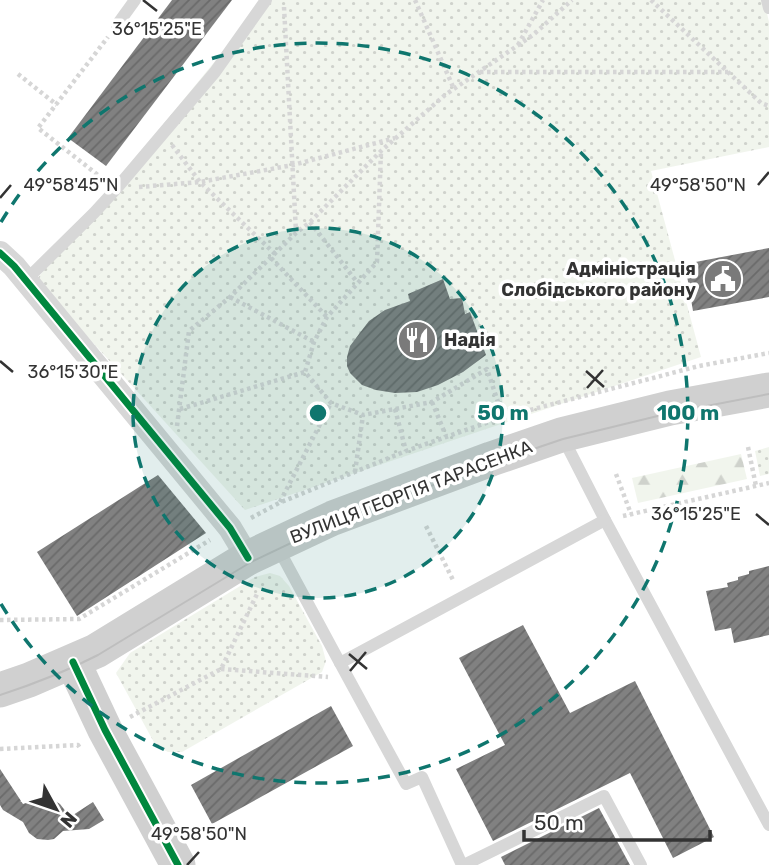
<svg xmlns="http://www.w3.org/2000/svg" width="769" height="865" font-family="Rubik,sans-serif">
<defs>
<pattern id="green-dots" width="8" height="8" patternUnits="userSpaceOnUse" patternTransform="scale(1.75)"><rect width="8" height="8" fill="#f1f5ed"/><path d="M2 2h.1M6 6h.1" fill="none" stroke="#cfd2cc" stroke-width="1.8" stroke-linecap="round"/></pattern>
<pattern id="forest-firs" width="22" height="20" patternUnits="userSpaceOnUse" patternTransform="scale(1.75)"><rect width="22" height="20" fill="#f1f5ed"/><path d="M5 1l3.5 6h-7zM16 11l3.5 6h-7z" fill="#cfd2cc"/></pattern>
<pattern id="building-hatch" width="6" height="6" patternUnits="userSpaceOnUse" patternTransform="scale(1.75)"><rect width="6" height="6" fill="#818181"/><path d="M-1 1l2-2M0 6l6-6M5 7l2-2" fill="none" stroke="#6a6a6a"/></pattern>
</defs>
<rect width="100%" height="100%" fill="#fff"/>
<!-- green -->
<g fill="url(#green-dots)">
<polygon points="265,0 764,0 769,22 769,147 651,171 701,357 245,510 36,280"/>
<polygon points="769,447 769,474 760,476 755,451"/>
<polygon points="270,573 280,576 289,586 322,646 326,661 322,672 182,752 168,752 156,746 116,673 130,653 255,577"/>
</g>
<!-- forest -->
<polygon fill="url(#forest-firs)" points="741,454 747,479 638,503 632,478"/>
<!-- building -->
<g fill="url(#building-hatch)">
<polygon points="172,0 232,0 106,166 68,138"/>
<polygon points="769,248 769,297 693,311 685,264"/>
<polygon points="443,279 450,299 462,298 465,314 470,312 486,355 463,372 438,385 417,392 395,393 376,390 362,385 350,373 347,366 347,357 350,346 359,334 369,321 385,310 410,301 408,294"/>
<polygon points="158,475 206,533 77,616 37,552"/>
<polygon points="769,566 769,635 734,643 731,628 715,631 706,591 728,587 727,583 738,580 738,577 749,574 749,571"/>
<polygon points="523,625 570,713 635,681 714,837 673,858 630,773 493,841 456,769 505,745 459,658"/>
<polygon points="331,706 353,746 212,824 191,785"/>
<polygon points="0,769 23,804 40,798 52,799 60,804 70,817 93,802 104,820 89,829 63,831 54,839 48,840 37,839 29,833 23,822 3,810 0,805"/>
<polygon points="599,808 630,865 505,865 501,857"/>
</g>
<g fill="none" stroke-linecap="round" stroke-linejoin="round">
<!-- path -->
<g stroke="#d6d6d6" stroke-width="4.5" stroke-dasharray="3.5 3.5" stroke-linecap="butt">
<polyline points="415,0 454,89"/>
<polyline points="651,0 761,103 769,106"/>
<polyline points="284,7 296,232"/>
<polyline points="518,45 543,0"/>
<polyline points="480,72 728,72"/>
<polyline points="18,74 57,105"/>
<polyline points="172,145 200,182 275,254"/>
<polyline points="103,179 38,128 108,37"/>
<polyline points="139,187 200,182 293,165 395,138"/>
<polyline points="310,222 357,282"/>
<polyline points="271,258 327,317"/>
<polyline points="230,297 314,342"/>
<polyline points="432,402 446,436"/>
<polyline points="180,409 305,372"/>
<polyline points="395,409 406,451"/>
<polyline points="503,417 699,366 769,353"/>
<polyline points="177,426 189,331 230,297 296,233 310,222 381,151 445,95 533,35 572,0"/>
<polyline points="748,447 756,486"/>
<polyline points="355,472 363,415"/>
<polyline points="616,474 631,514"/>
<polyline points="280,502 331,403"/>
<polyline points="623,516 769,483"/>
<polyline points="251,518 279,503 406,451 503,417 487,369 432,402 363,415 331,403 305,372 314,342 327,317 377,262 381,151"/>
<polyline points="426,526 454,582"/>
<polyline points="0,620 79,619 210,540"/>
<polyline points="221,669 328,677"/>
<polyline points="130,717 221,669 258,592"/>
<polyline points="0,749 78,745 80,748"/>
</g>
<!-- lane -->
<g stroke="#d7d7d7" stroke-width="12">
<polyline points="767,0 769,8"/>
<polyline points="117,25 135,0"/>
<polyline points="26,280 94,213 116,189 215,72 266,0"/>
<polyline points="562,436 605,520 769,825"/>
<polyline points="277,546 340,663 605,520"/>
<polyline points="340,663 406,784 422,777 462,865"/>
<polyline points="464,865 604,796 641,865"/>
</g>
<!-- street -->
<polyline stroke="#d7d7d7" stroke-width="24" points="0,253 14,266 230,528 248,558"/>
<!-- secondary -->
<g stroke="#d0d0d0" stroke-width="35">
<polyline points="73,662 105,730 178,865"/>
<polyline points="0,690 29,680 96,651 248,558 333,518 491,459 561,435 670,408 769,390"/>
</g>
<!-- tram -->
<path stroke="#bebebe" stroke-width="2" d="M0 695C34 684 67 671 98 655L251 562 335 522 492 463 563 439 670 413 769 394"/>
<!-- cycleway casing -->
<g stroke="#fff" stroke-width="11">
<g id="cycleway">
<polyline points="0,253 14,266 230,528 248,558"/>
<polyline points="73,662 105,730 178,865"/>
</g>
</g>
<!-- cycleway -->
<use href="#cycleway" stroke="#00873e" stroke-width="7"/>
</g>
<!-- ticks -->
<path fill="none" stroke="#333" stroke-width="2.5" d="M143 0 157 11M758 185 769 172M0 198 11 185M0 361 13 372M586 371 604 387M587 388 603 370M756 514 769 525M349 654 367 669M350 671 366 652M187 865 199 852"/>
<!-- distance rings -->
<circle cx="318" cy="413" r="185" fill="#0f766e" fill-opacity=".12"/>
<g fill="none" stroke="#0f766e" stroke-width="3.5" stroke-dasharray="12 9">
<circle cx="318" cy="413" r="185"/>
<path d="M1 222A370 370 0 1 1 1 604"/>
</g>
<!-- icons -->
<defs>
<g id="civic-disc" transform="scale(2.0125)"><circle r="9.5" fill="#7a7a7a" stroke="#fff"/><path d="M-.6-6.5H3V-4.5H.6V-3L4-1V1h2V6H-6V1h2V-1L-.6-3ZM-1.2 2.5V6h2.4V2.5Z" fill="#fff"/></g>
<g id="restaurant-disc" transform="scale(2.0125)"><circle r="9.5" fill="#7a7a7a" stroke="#fff"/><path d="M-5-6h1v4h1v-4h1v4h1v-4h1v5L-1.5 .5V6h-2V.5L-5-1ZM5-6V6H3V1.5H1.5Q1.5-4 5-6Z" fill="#fff"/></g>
</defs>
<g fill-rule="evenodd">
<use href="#civic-disc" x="723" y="279"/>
<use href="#restaurant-disc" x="417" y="340"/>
</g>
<g text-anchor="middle" stroke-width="7" stroke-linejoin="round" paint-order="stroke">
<!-- poi labels -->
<g font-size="18" font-weight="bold" fill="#333" stroke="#fff" text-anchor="end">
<text x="696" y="275">Адміністрація<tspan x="696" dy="21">Слобідського району</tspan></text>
<text x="444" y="346" text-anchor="start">Надія</text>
</g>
<!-- street labels -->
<g font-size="18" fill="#333" stroke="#fff">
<text transform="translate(411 492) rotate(-21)" y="6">ВУЛИЦЯ ГЕОРГІЯ ТАРАСЕНКА</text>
</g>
</g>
<g font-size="18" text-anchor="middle" fill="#333" stroke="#fff" stroke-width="7" stroke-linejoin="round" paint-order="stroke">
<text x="157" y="35">36°15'25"E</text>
<text x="71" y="191">49°58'45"N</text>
<text x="698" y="191">49°58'50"N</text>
<text x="73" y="378">36°15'30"E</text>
<text x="696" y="520">36°15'25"E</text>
<text x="199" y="840">49°58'50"N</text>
</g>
<circle cx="318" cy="413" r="10" fill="#0f766e" stroke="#fff" stroke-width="3.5"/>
<g font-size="21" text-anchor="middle" font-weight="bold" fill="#0f766e" stroke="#fff" stroke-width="7" stroke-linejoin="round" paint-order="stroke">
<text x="503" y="420">50 m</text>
<text x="688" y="420">100 m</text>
</g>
<!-- north arrow -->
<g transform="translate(56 809) rotate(130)" stroke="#ffffff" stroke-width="5" paint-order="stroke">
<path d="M0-5L12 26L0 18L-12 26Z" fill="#333333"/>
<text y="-10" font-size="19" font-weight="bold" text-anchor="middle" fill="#333333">N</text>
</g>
<!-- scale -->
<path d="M524 830v10h186v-10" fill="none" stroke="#333333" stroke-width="3.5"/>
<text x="534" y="830" font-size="21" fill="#333333" stroke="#ffffff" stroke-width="5" paint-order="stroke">50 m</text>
</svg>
